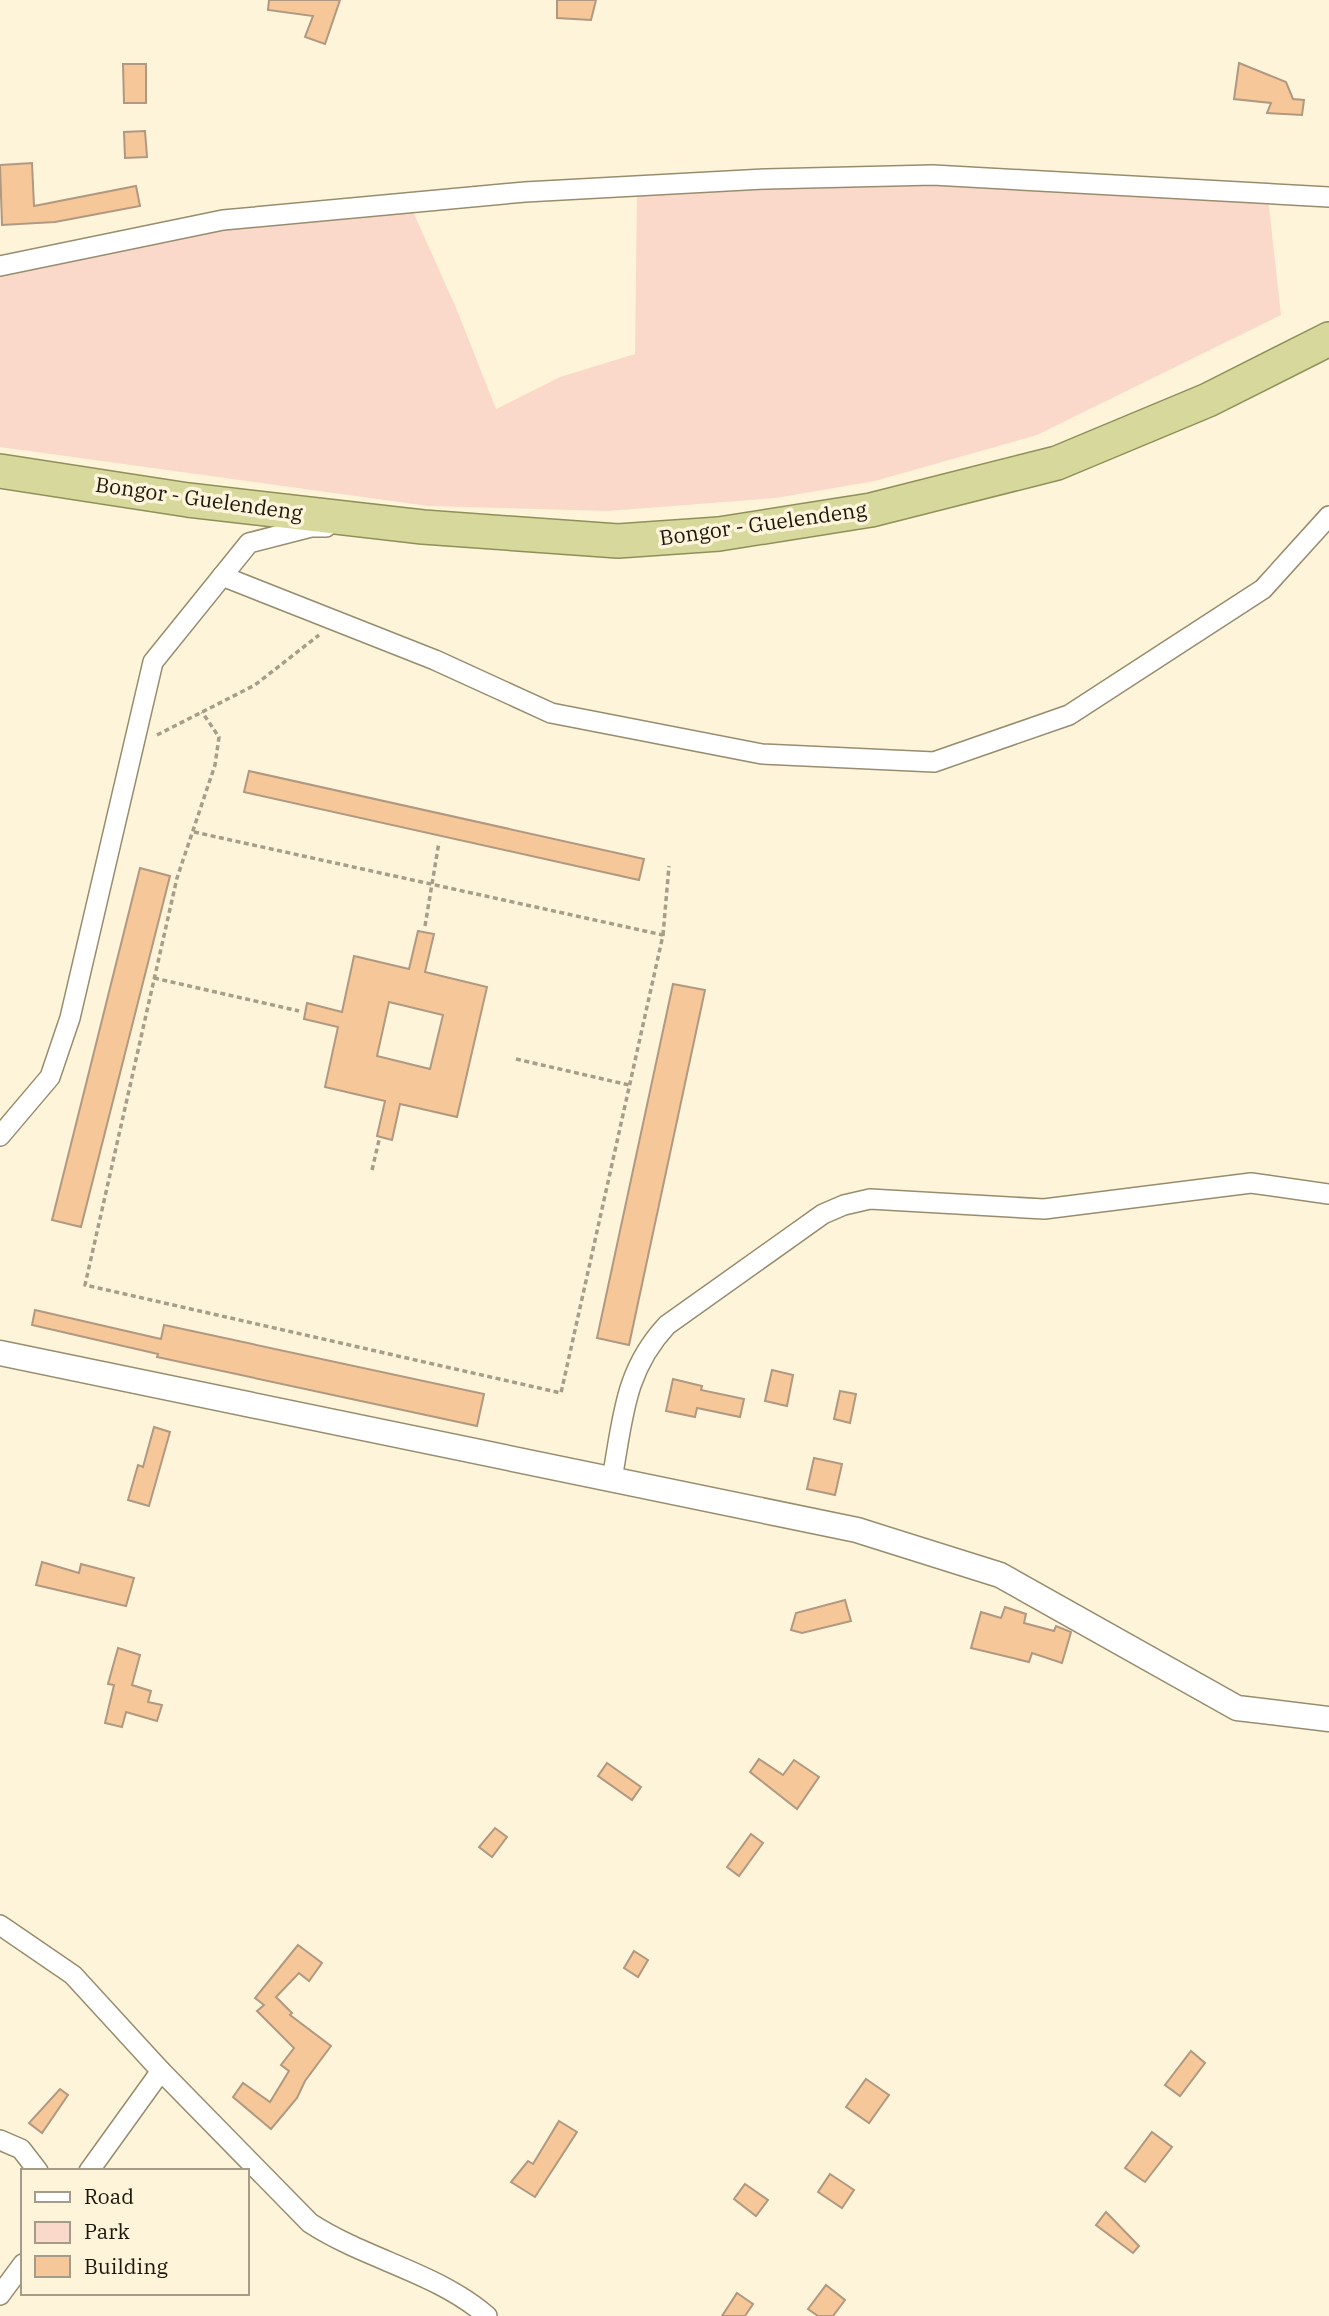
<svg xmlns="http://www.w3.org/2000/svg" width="1329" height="2316" font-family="'IBM Plex Serif',serif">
<rect width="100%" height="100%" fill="#fef4da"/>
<!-- green -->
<polygon fill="#fbd9ca" points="939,181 1268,197 1281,315 1037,435 875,481 776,498 608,511 428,506 0,447 0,274 229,227 410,205 457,310 496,409 560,377 635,354 637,189"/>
<!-- building -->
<g fill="#f6c899" stroke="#b09881" stroke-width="2" fill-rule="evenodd">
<polygon points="269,0 340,0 325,44 305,37 313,16 268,10"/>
<polygon points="557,0 596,0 591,20 557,18"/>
<polygon points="1239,63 1286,82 1293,99 1304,100 1302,115 1267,113 1271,103 1234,99"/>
<polygon points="123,64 146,64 146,103 124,103"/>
<polygon points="145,131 147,157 125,158 124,132"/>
<polygon points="32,163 34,206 136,186 140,206 55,222 2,225 0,165"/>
<polygon points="249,771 644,859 639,880 244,792"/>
<polygon points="140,868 170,876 81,1227 52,1220"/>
<path d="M418 931 434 934 425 972 487 987 457 1117 400 1104 392 1140 377 1136 385 1101 325 1087 338 1027 304 1019 307 1003 342 1012 354 956 409 969ZM389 1002 443 1015 430 1069 377 1056Z"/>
<polygon points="673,984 705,990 629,1345 597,1338"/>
<polygon points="35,1310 161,1339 164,1325 484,1394 477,1426 157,1357 158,1354 32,1325"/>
<polygon points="772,1370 793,1375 787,1406 765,1401"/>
<polygon points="673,1379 702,1386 701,1390 744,1399 740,1417 697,1408 695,1417 666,1411"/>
<polygon points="840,1391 856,1394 850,1423 834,1419"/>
<polygon points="154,1427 170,1432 149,1506 128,1500 138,1465 143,1467"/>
<polygon points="814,1458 842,1464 835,1495 807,1489"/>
<polygon points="42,1562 79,1573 81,1564 134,1578 126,1606 36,1585"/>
<polygon points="845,1600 851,1621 802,1633 791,1630 796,1613"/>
<polygon points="1005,1607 1026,1614 1024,1623 1054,1631 1056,1626 1071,1632 1062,1663 1032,1653 1029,1662 971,1648 981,1612 1001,1618"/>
<polygon points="118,1648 140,1655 132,1685 151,1691 148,1702 162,1705 157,1721 126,1712 122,1727 105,1723 114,1685 108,1684"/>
<polygon points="759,1759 783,1775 794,1760 819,1777 797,1809 750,1772"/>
<polygon points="607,1763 641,1787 632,1800 598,1776"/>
<polygon points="495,1828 507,1837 492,1857 479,1847"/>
<polygon points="751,1834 763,1843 739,1876 727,1867"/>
<polygon points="298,1945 322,1963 309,1981 299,1973 276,1997 292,2013 290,2015 331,2046 305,2081 297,2098 271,2129 233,2097 243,2083 270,2102 289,2071 281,2065 294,2048 257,2011 264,2005 255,1998"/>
<polygon points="634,1951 648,1960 638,1977 624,1968"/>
<polygon points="1191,2051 1205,2063 1180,2096 1165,2085"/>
<polygon points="866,2079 889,2095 869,2123 846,2107"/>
<polygon points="60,2089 68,2095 42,2133 29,2123"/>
<polygon points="559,2121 577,2132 535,2197 511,2182 528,2161 533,2164"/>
<polygon points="1152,2132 1172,2147 1145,2182 1125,2168"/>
<polygon points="830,2174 854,2190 842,2208 818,2192"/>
<polygon points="745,2184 768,2200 756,2216 734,2199"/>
<polygon points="1106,2212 1139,2246 1133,2253 1096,2225"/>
<polygon points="826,2285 845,2300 833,2316 818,2316 808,2309"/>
<polygon points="737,2293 753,2304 745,2316 722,2316"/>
</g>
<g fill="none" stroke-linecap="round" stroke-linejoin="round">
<!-- minor casing -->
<g stroke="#988c6e" stroke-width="22">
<g id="minor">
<polyline points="0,266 223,220 525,192 766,179 933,175 1329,197"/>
<polyline points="222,576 435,660 551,713 762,754 934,762 1069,715 1263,589 1329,516"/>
<polyline points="0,1136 50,1077 70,1018 153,662 249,543 311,527 326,527"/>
<path d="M612 1479C623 1419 624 1371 667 1325L823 1214 844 1205 870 1199 1044 1209 1251 1183 1329 1194"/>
<path d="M0 1925 73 1975 161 2071 310 2223C367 2260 436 2272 487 2316"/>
<polyline points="0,2140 21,2149 38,2171"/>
<polyline points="89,2171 161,2071"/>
<polyline points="0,2295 23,2264"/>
</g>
</g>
<!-- tertiary casing -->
<g stroke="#988c6e" stroke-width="27">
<polyline id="tertiary" points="0,1353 857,1530 1000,1575 1237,1708 1329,1719"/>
</g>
<!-- trunk casing -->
<g stroke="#8f8f5a" stroke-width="36">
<polyline id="trunk" points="0,471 188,500 423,527 618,541 719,534 871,510 1057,463 1208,400 1329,339"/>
</g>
<!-- path -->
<g stroke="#a69e89" stroke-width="3.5" stroke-dasharray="5 3.5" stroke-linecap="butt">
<polyline points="157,735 255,685 319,635"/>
<polyline points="194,832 663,935 561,1393 85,1285 177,878 215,765 219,737 202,712"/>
<polyline points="425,926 439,842"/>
<polyline points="663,935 669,866"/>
<polyline points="154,978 299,1011"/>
<polyline points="516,1059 629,1085"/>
<polyline points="372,1170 379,1140"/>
</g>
<!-- minor -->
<use href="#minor" stroke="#fff" stroke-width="19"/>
<!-- tertiary -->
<use href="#tertiary" stroke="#fff" stroke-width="24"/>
<!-- trunk -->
<use href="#trunk" stroke="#d7d89c" stroke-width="33"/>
</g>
<g text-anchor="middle" stroke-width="7" stroke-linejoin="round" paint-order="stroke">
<!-- street labels -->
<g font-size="21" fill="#1c170c" stroke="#fef4da">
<text transform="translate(199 499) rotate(8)" y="7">Bongor - Guelendeng</text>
<text transform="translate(763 524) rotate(-8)" y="7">Bongor - Guelendeng</text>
</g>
</g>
<!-- legend -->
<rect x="21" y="2169" width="228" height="126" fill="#fef4da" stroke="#a49c88" stroke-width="2"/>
<rect x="35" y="2192" width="35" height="10" fill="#ffffff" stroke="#a49c88" stroke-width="2"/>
<text x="84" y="2204" font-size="21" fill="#1c170c">Road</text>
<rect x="35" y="2222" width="35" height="21" fill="#fbd9ca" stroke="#a49c88" stroke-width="2"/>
<text x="84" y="2239" font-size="21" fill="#1c170c">Park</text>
<rect x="35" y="2256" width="35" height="21" fill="#f6c899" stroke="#a49c88" stroke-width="2"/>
<text x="84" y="2274" font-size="21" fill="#1c170c">Building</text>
</svg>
